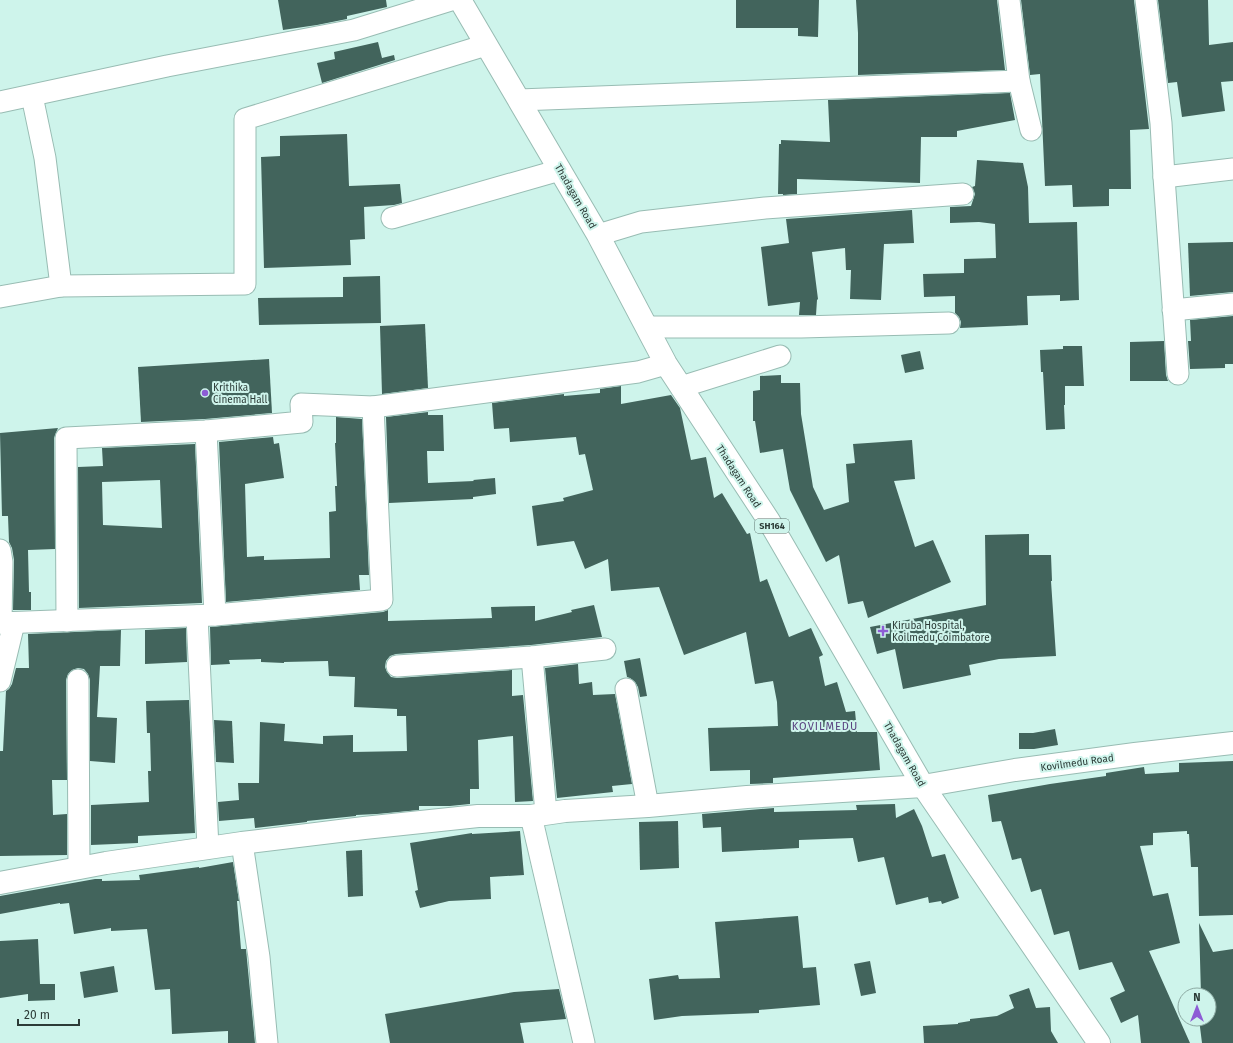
<svg xmlns="http://www.w3.org/2000/svg" width="1233" height="1043" font-family="'Fira Sans',sans-serif">
<rect width="100%" height="100%" fill="#cef4eb"/>
<!-- building -->
<g fill="#42645c" fill-rule="evenodd">
<polygon points="278,0 386,0 387,7 347,16 347,19 317,25 283,30"/>
<polygon points="736,0 819,0 818,37 798,36 798,28 736,28"/>
<polygon points="856,0 997,0 1005,70 858,75 858,33"/>
<polygon points="1021,0 1134,0 1149,129 1130,130 1131,189 1109,189 1109,206 1073,207 1072,185 1045,186 1040,74 1030,75"/>
<polygon points="1158,0 1208,0 1209,45 1233,42 1233,81 1221,82 1225,111 1182,117 1177,82 1168,83"/>
<polygon points="378,42 382,58 394,55 395,60 322,83 317,63 335,59 334,52"/>
<polygon points="1010,93 1015,120 957,131 957,137 921,137 920,183 797,179 797,194 783,195 783,194 778,194 779,144 781,144 781,140 830,142 828,100"/>
<polygon points="347,134 349,186 400,184 402,203 394,205 364,207 365,239 350,240 351,265 264,268 261,157 280,156 280,136"/>
<polygon points="977,160 1023,163 1028,187 1029,223 1077,222 1079,300 1060,301 1060,295 1027,296 1028,325 960,328 961,322 959,317 955,313 955,296 924,297 923,274 964,273 964,259 996,258 995,224 979,222 950,223 950,207 971,206 975,194 972,187 975,186"/>
<polygon points="912,210 914,243 884,244 881,300 850,299 851,270 846,270 845,248 812,252 818,299 817,300 816,315 799,315 800,302 768,306 761,247 789,243 786,219"/>
<polygon points="1233,242 1233,292 1190,296 1188,243"/>
<polygon points="380,276 381,323 259,325 258,298 343,297 343,277"/>
<polygon points="1233,316 1233,364 1225,364 1225,368 1190,369 1188,341 1191,341 1190,320"/>
<polygon points="425,324 428,388 382,394 380,326"/>
<polygon points="1164,341 1166,375 1168,381 1130,381 1130,342"/>
<polygon points="1063,346 1082,346 1084,386 1065,386 1065,405 1064,405 1065,429 1046,430 1043,372 1041,372 1040,350 1063,349"/>
<polygon points="920,351 924,369 905,373 901,355"/>
<polygon points="269,359 272,413 205,419 141,422 138,367"/>
<polygon points="781,375 781,383 800,383 801,414 813,487 824,510 849,502 846,464 855,463 853,444 912,440 915,479 894,481 915,547 933,540 951,582 868,618 863,601 848,604 839,555 826,562 790,490 783,449 760,453 755,421 753,421 753,391 760,390 760,376"/>
<polygon points="621,386 621,404 671,395 680,408 691,460 706,457 714,498 722,493 747,534 750,533 760,582 767,579 789,637 811,628 823,655 819,657 825,686 837,682 846,712 855,711 857,732 877,732 880,770 773,778 773,783 750,784 750,770 710,771 708,728 778,726 777,702 773,681 755,684 746,632 684,655 659,587 611,591 608,559 585,569 574,541 537,546 532,506 564,501 563,498 593,490 585,454 579,455 576,437 510,442 509,428 494,429 492,403 564,394 564,396 600,393 600,389"/>
<polygon points="428,412 428,415 443,415 444,451 427,451 428,483 474,481 473,480 495,478 496,494 473,497 473,499 389,503 386,417"/>
<polygon points="336,417 362,419 369,575 359,575 360,590 226,602 219,442 273,437 274,444 279,443 284,478 245,484 247,557 264,556 264,560 330,558 329,512 336,511 335,486 337,486 335,443 336,443"/>
<polygon points="58,428 54,438 55,549 28,550 29,592 31,592 31,610 13,610 14,560 12,548 9,542 8,516 2,516 0,433"/>
<path d="M195 444 202 603 79 608 78 467 103 466 102 448ZM160 480 162 528 103 525 102 482Z"/>
<polygon points="1029,534 1029,555 1051,555 1052,581 1051,581 1056,656 999,659 969,665 971,675 903,689 895,649 877,654 870,627 986,605 985,535"/>
<polygon points="594,605 602,637 531,645 396,654 390,656 386,661 385,667 387,672 391,677 397,678 512,670 512,696 523,695 533,801 515,802 513,736 478,740 479,789 470,789 470,804 450,806 419,806 419,810 377,814 356,815 356,816 307,821 307,822 255,828 254,818 219,821 218,802 239,800 238,783 259,783 260,722 285,724 284,741 323,744 323,736 353,735 353,752 407,751 406,716 397,716 397,709 354,707 355,677 329,676 328,661 284,662 284,663 261,662 261,659 229,660 230,664 211,665 210,627 383,612 388,610 388,621 492,618 491,607 535,606 535,621 572,612 571,610"/>
<polygon points="186,628 187,662 145,664 145,630"/>
<polygon points="121,630 120,666 100,666 97,717 117,718 115,763 90,761 90,680 88,674 84,669 78,668 72,670 68,674 66,680 67,780 52,780 53,815 67,814 67,855 0,856 0,751 3,751 6,691 9,689 12,684 16,668 29,668 28,634"/>
<polygon points="640,658 647,696 640,697 638,687 635,682 630,678 627,677 624,661"/>
<polygon points="578,664 579,684 592,682 593,695 615,694 632,784 612,786 613,792 557,798 545,668"/>
<polygon points="189,700 195,833 138,836 138,843 91,845 91,805 149,802 148,771 151,771 150,733 147,733 146,701"/>
<polygon points="214,720 232,721 234,763 216,762"/>
<polygon points="1055,729 1058,745 1034,749 1019,749 1019,733 1033,733"/>
<polygon points="1233,761 1233,915 1199,916 1198,867 1191,867 1189,834 1187,834 1187,831 1153,833 1153,845 1140,846 1153,896 1168,893 1180,943 1149,951 1190,1043 1141,1043 1138,1015 1121,1023 1110,998 1125,991 1112,962 1079,970 1069,931 1054,935 1041,889 1031,892 1021,858 1012,860 1001,821 992,822 988,795 1050,784 1106,776 1106,773 1144,767 1145,774 1179,772 1179,763"/>
<polygon points="895,804 896,818 914,809 922,826 932,857 945,854 959,898 942,904 941,901 929,903 928,897 896,905 884,857 858,862 853,838 799,840 799,848 722,852 721,827 703,828 702,814 774,808 774,812 857,810 856,805"/>
<polygon points="678,821 679,868 640,870 639,822"/>
<polygon points="520,831 524,875 490,877 491,899 449,901 420,908 415,891 418,890 410,843 472,833 472,834"/>
<polygon points="362,850 363,896 348,897 346,851"/>
<polygon points="233,862 239,901 237,901 241,949 246,949 255,1043 228,1043 228,1031 172,1034 170,989 155,990 147,929 111,931 111,928 74,934 69,903 60,904 60,903 0,914 0,896 95,879 102,879 102,881 140,880 139,875 199,867 199,868"/>
<polygon points="798,916 803,968 816,967 820,1005 759,1010 759,1013 682,1016 654,1020 649,979 678,975 679,979 720,978 715,922"/>
<polygon points="1199,923 1213,952 1233,949 1233,1043 1202,1043 1199,1019 1209,1019 1209,995 1201,995"/>
<polygon points="38,939 40,984 55,984 55,1000 28,1001 28,994 0,998 0,941"/>
<polygon points="870,961 876,993 861,996 854,964"/>
<polygon points="114,966 118,992 84,998 80,972"/>
<polygon points="1029,988 1036,1008 1050,1007 1051,1031 1058,1043 924,1043 923,1026 958,1024 958,1023 970,1021 970,1019 997,1016 1014,1008 1009,995"/>
<polygon points="559,989 566,1019 520,1023 524,1043 390,1043 385,1014 514,992"/>
</g>
<g fill="none" stroke-linecap="round" stroke-linejoin="round">
<!-- street casing -->
<g stroke="#98bcb3" stroke-width="23">
<g id="street">
<polyline points="1009,0 1019,81 1031,130"/>
<polyline points="1146,0 1161,123 1164,177 1178,374"/>
<polyline points="32,96 45,158 61,286 245,284 245,119 486,45"/>
<polyline points="519,100 1019,81"/>
<polyline points="0,102 167,66 354,30 451,0"/>
<polyline points="1164,177 1233,169"/>
<polyline points="392,218 560,170"/>
<polyline points="598,235 641,222 765,208 963,194"/>
<polyline points="0,297 61,286"/>
<polyline points="1173,310 1233,304"/>
<polyline points="647,327 801,327 949,323"/>
<polyline points="681,387 780,356"/>
<polyline points="206,431 215,615"/>
<polyline points="0,550 2,562 1,623"/>
<polyline points="197,616 208,848"/>
<polyline points="67,621 66,438 206,431 302,422 301,404 373,407"/>
<polyline points="0,623 215,615 382,600 373,407 638,372 666,364"/>
<polyline points="532,657 546,813"/>
<polyline points="397,666 532,657 605,649"/>
<polyline points="78,680 79,868"/>
<polyline points="0,681 14,623"/>
<polyline points="626,689 648,806"/>
<polyline points="531,816 584,1043"/>
<polyline points="242,843 259,957 267,1043"/>
</g>
</g>
<!-- secondary casing -->
<g stroke="#98bcb3" stroke-width="24">
<polyline id="secondary" points="0,883 106,863 242,843 364,828 478,816 531,816 565,811 648,806 747,797 923,786 1015,770 1135,754 1233,743"/>
</g>
<!-- primary casing -->
<g stroke="#98bcb3" stroke-width="24">
<polyline id="primary" points="460,0 598,235 666,364 769,521 923,786 1099,1043"/>
</g>
<!-- street -->
<use href="#street" stroke="#fff" stroke-width="21"/>
<!-- secondary -->
<use href="#secondary" stroke="#fff" stroke-width="22"/>
<!-- primary -->
<use href="#primary" stroke="#fff" stroke-width="22"/>
</g>
<!-- markers -->
<g fill="#8d5cd5" stroke="#cef4eb" stroke-width="1.5">
<circle cx="205" cy="393" r="4"/>
<path d="M881 625h4v4h4v4h-4v4h-4v-4h-4v-4h4z"/>
</g>
<g text-anchor="middle" stroke-width="4" stroke-linejoin="round" paint-order="stroke">
<!-- shield labels -->
<rect fill="#cef4eb" stroke="#5d726d" stroke-width="1" x="755" y="519" width="34" height="14" rx="3"/>
<g font-size="9" font-weight="bold" fill="#2c3b37">
<text x="772" y="529">SH164</text>
</g>
<!-- street labels -->
<g font-size="10" fill="#2c3b37" stroke="#cef4eb">
<text transform="translate(576 196) rotate(60)" y="4">Thadagam Road</text>
<text transform="translate(739 476) rotate(57)" y="4">Thadagam Road</text>
<text transform="translate(905 754) rotate(60)" y="4">Thadagam Road</text>
<text transform="translate(1077 762) rotate(-8)" y="4">Kovilmedu Road</text>
</g>
<!-- poi labels -->
<g font-size="10" fill="#2c3b37" stroke="#cef4eb" text-anchor="start">
<text x="213" y="391">Krithika<tspan x="213" dy="12">Cinema Hall</tspan></text>
<text x="892" y="629">Kiruba Hospital,<tspan x="892" dy="12">Koilmedu,Coimbatore</tspan></text>
</g>
<!-- neighbourhood labels -->
<g font-size="11" letter-spacing="1" fill="#5a4380" stroke="#cef4eb">
<text x="825" y="730">KOVILMEDU</text>
</g>
</g>
<!-- north arrow -->
<g transform="translate(1197 1007)"><circle r="19" fill="#cef4eb" stroke="#8daaa3"/>
<path d="M0-3L7 15L0 10L-7 15Z" fill="#8d5cd5"/>
<text y="-6" font-size="11" font-weight="bold" text-anchor="middle" fill="#2c3b37">N</text>
</g>
<!-- scale -->
<path d="M18 1019v6h61v-6" fill="none" stroke="#2c3b37" stroke-width="2"/>
<text x="24" y="1019" font-size="12" fill="#2c3b37" stroke="#cef4eb" stroke-width="3" paint-order="stroke">20 m</text>
</svg>
